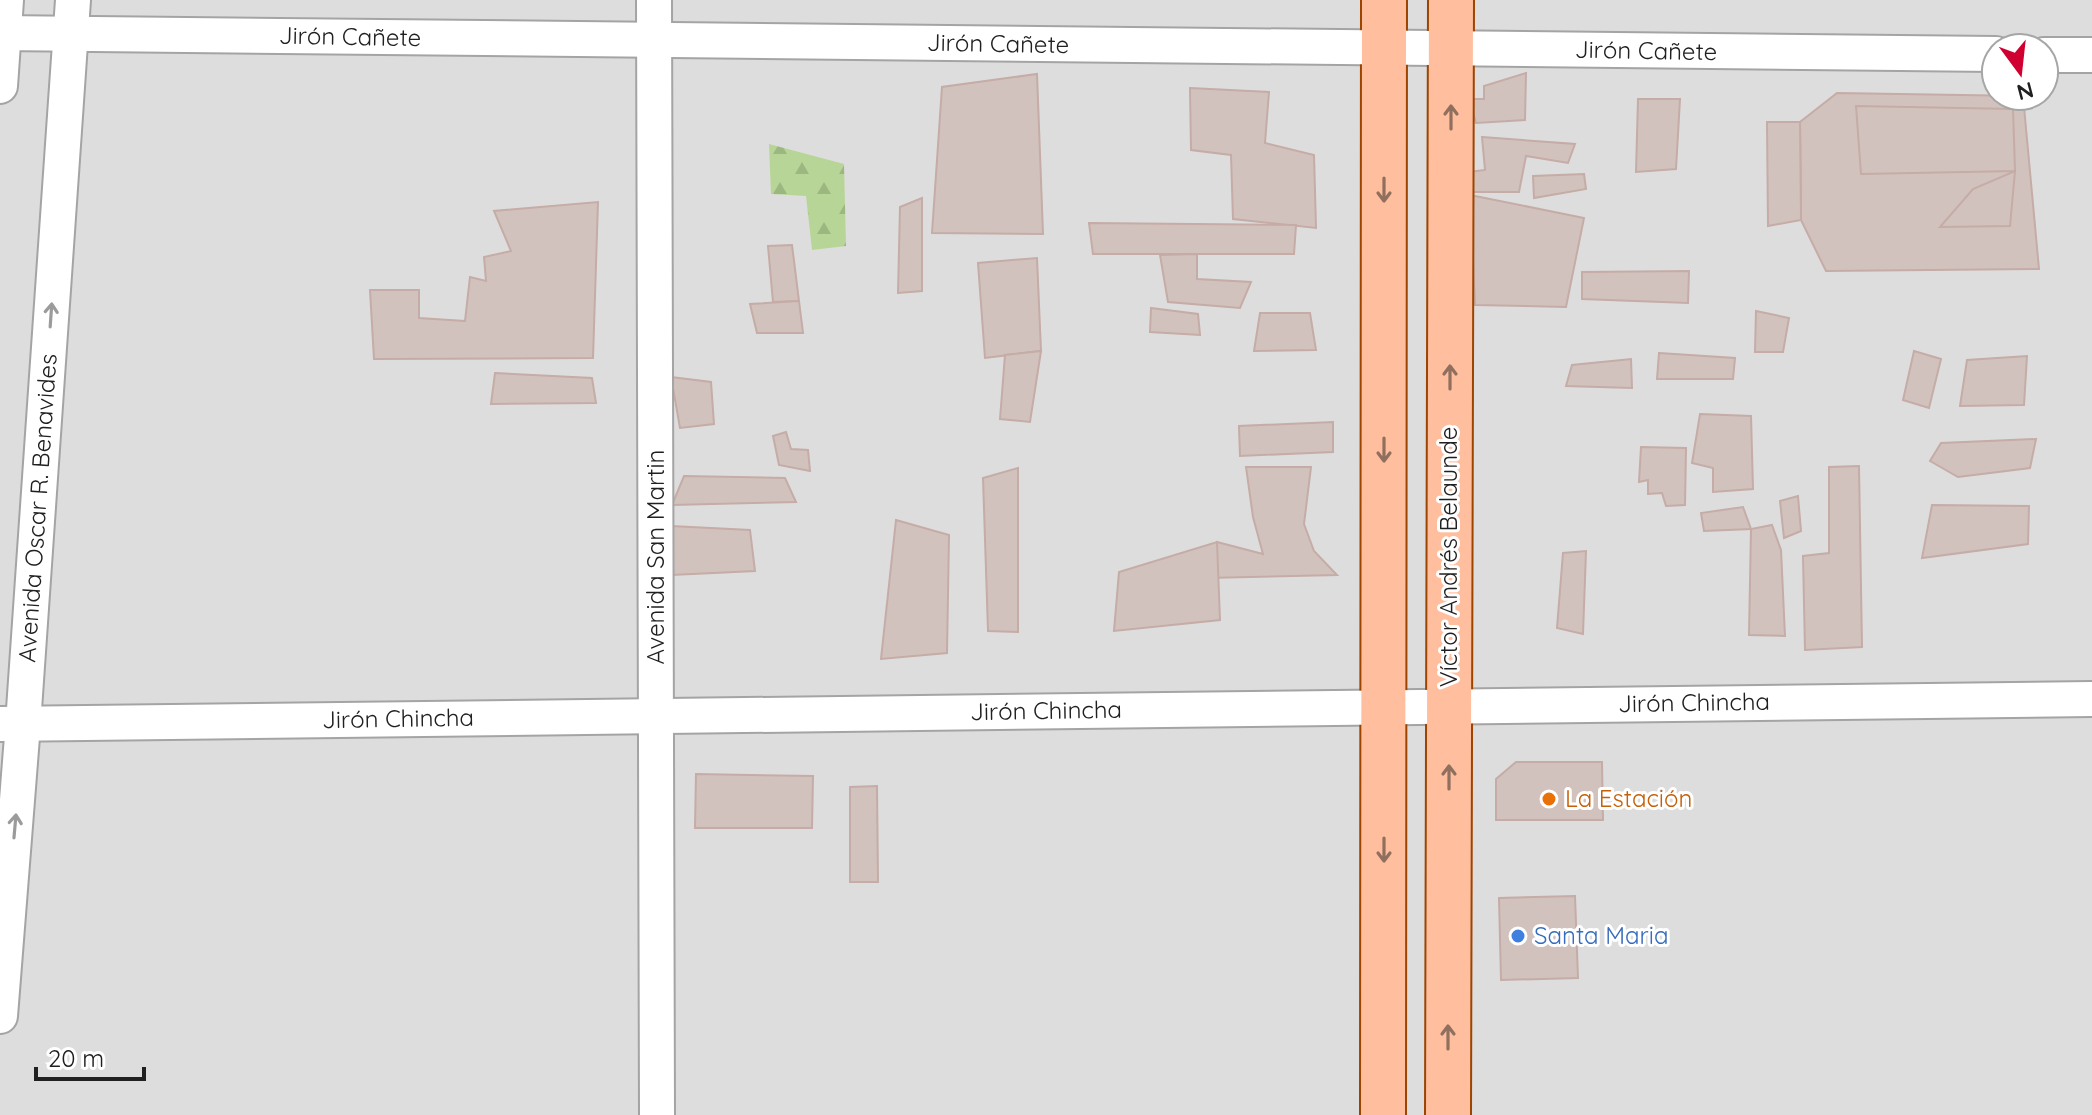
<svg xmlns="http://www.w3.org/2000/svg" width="2092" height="1115" font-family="Quicksand,sans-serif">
<defs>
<pattern id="forest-firs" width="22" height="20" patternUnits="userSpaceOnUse" patternTransform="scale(2)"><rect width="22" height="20" fill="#b7d596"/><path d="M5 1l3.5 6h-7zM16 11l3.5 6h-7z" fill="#9db781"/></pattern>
</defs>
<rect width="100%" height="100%" fill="#f2ebe6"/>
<!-- residential -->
<path fill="#dedddd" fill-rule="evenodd" d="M0 0H2092V1115H0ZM1996 48H2044V96H1996Z"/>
<!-- forest -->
<polygon fill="url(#forest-firs)" points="769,144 844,164 846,246 812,250 806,196 771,194"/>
<!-- building -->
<g fill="#d2c2be" stroke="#c5aca6" stroke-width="2">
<polygon points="1526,73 1525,120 1476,123 1469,99 1484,99 1484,86"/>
<polygon points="1037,74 1043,234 932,233 942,87"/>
<polygon points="1190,88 1269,92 1265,143 1314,155 1316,228 1233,219 1231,155 1191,150"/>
<polygon points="1837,93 2023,96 2039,269 1826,271 1801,220 1800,122"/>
<polygon points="1638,99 1680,99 1676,169 1636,172"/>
<polygon points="1856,106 2013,109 2015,171 1861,174"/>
<polygon points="1767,122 1800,122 1801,220 1768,226"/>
<polygon points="1482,137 1575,144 1568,163 1526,156 1519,192 1462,192 1461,173 1485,170"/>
<polygon points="2015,171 2010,226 1940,227 1973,189"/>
<polygon points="1584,174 1586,189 1534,198 1533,176"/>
<polygon points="1470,195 1584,218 1566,307 1475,305"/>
<polygon points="922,198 922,291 898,293 900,207"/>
<polygon points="598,202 593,358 374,359 370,290 419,290 419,318 465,321 470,277 486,281 484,257 511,251 494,211"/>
<polygon points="1089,223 1296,225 1294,254 1093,254"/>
<polygon points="792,245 799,301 773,302 768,246"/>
<polygon points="1197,254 1197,279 1251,282 1240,308 1168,302 1160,255"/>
<polygon points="1037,258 1041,351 985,358 978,263"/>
<polygon points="1689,271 1688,303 1582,299 1582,272"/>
<polygon points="799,301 803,333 757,333 750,304"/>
<polygon points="1151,308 1198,314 1200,335 1150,332"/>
<polygon points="1756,311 1789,318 1783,352 1755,352"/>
<polygon points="1260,313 1310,313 1316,350 1254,351"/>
<polygon points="1041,351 1030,422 1000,419 1005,355"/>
<polygon points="1914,351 1941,359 1929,408 1903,400"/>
<polygon points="1659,353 1735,358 1733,379 1657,379"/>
<polygon points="2027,356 2024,405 1960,406 1967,360"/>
<polygon points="1631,359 1632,388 1566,386 1572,365"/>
<polygon points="495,373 592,378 596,403 491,404"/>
<polygon points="671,377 711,382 714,424 680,428"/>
<polygon points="1700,414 1751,416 1753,489 1713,492 1713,468 1692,463"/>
<polygon points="1333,422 1333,452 1240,456 1239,426"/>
<polygon points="786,432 791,449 808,450 810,471 779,465 773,436"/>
<polygon points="2036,439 2030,468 1958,477 1930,461 1941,443"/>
<polygon points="1641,447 1686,448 1685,505 1666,506 1662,493 1648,494 1648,480 1639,482"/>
<polygon points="1859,466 1862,647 1805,650 1803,556 1829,553 1829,467"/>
<polygon points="1246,467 1311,467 1304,524 1314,551 1337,575 1207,578 1217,542 1263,554 1253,517"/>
<polygon points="1018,468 1018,632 988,631 983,478"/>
<polygon points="684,476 785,478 796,502 672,505"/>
<polygon points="1798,496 1801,531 1784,538 1780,501"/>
<polygon points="1932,505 2029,506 2028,544 1922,558"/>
<polygon points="1743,507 1751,529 1704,531 1701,513"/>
<polygon points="896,520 949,535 947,653 881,659"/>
<polygon points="1772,525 1781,550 1785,636 1749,635 1751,529"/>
<polygon points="671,526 750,530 755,571 672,575"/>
<polygon points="1217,542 1220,620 1114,631 1119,572"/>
<polygon points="1586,551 1583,634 1557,628 1563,553"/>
<polygon points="1516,762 1602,762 1603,820 1496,820 1496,779"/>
<polygon points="696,774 813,776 812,828 695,828"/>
<polygon points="877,786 878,882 850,882 850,787"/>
<polygon points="1575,896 1578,978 1501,980 1499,898"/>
</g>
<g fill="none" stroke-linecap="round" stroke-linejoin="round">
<!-- minor casing -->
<g stroke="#a4a4a4" stroke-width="38">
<g id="minor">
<polyline points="654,0 657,1115"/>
<polyline points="0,33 1996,54"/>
<polyline points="2044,55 2092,55"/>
<polyline points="0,86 6,0"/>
<polyline points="0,724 2092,699"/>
<polyline points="0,1016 23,724 73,0"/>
</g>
</g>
<!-- major casing -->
<g stroke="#9c4400" stroke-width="48">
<g id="major">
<polyline points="1383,1115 1384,0"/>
<polyline points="1448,1115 1451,0"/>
</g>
</g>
<!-- minor -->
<use href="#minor" stroke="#fff" stroke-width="34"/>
<!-- major -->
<use href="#major" stroke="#ffbe9d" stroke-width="44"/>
</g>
<!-- one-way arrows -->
<defs><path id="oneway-shaft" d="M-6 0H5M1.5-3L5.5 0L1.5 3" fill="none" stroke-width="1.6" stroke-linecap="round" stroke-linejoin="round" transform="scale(2)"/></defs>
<g stroke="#906f5e">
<use href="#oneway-shaft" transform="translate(1451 117) rotate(-90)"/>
<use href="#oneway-shaft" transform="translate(1384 190) rotate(90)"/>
<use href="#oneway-shaft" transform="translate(1450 377) rotate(-90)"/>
<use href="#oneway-shaft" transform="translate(1384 450) rotate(90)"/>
<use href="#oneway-shaft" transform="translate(1449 777) rotate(-90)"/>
<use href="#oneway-shaft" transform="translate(1384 850) rotate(90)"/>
<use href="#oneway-shaft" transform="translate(1448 1037) rotate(-90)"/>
</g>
<g stroke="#9b9b9b">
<use href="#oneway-shaft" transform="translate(51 315) rotate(-86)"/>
<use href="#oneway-shaft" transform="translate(15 826) rotate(-85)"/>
</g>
<!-- markers -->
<circle fill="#e8710a" stroke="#fff" stroke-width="3" cx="1549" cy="799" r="8"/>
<circle fill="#3f7fe0" stroke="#fff" stroke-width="3" cx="1518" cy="936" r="8"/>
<g text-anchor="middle" stroke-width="6" stroke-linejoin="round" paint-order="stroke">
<!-- street labels -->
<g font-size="24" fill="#202020" stroke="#fff">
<text transform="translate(350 37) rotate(1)" y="8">Jirón Cañete</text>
<text transform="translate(998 44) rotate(1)" y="8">Jirón Cañete</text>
<text transform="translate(1646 51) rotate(1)" y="8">Jirón Cañete</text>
<text transform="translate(38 508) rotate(-86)" y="8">Avenida Oscar R. Benavides</text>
<text transform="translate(656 557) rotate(-90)" y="8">Avenida San Martin</text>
<text transform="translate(1449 557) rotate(-90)" y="8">Víctor Andrés Belaunde</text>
<text transform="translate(1694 703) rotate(-1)" y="8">Jirón Chincha</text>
<text transform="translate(1046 711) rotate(-1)" y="8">Jirón Chincha</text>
<text transform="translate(398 719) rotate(-1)" y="8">Jirón Chincha</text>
</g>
<!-- food labels -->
<g font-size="24" fill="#c56008" stroke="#fff" text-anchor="start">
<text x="1565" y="807">La Estación</text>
</g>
<!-- shop labels -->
<g font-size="24" fill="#366cbe" stroke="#fff" text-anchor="start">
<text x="1534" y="944">Santa Maria</text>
</g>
</g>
<!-- north arrow -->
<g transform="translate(2020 72) rotate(165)"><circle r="38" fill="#ffffff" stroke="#a6a6a6" stroke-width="2"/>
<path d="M0-6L14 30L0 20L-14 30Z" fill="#d00031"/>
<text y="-12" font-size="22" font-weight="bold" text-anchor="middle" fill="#202020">N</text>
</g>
<!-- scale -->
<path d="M36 1067v12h108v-12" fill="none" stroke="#202020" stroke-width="4"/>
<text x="48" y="1067" font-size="24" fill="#202020" stroke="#ffffff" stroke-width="6" paint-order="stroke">20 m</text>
</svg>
